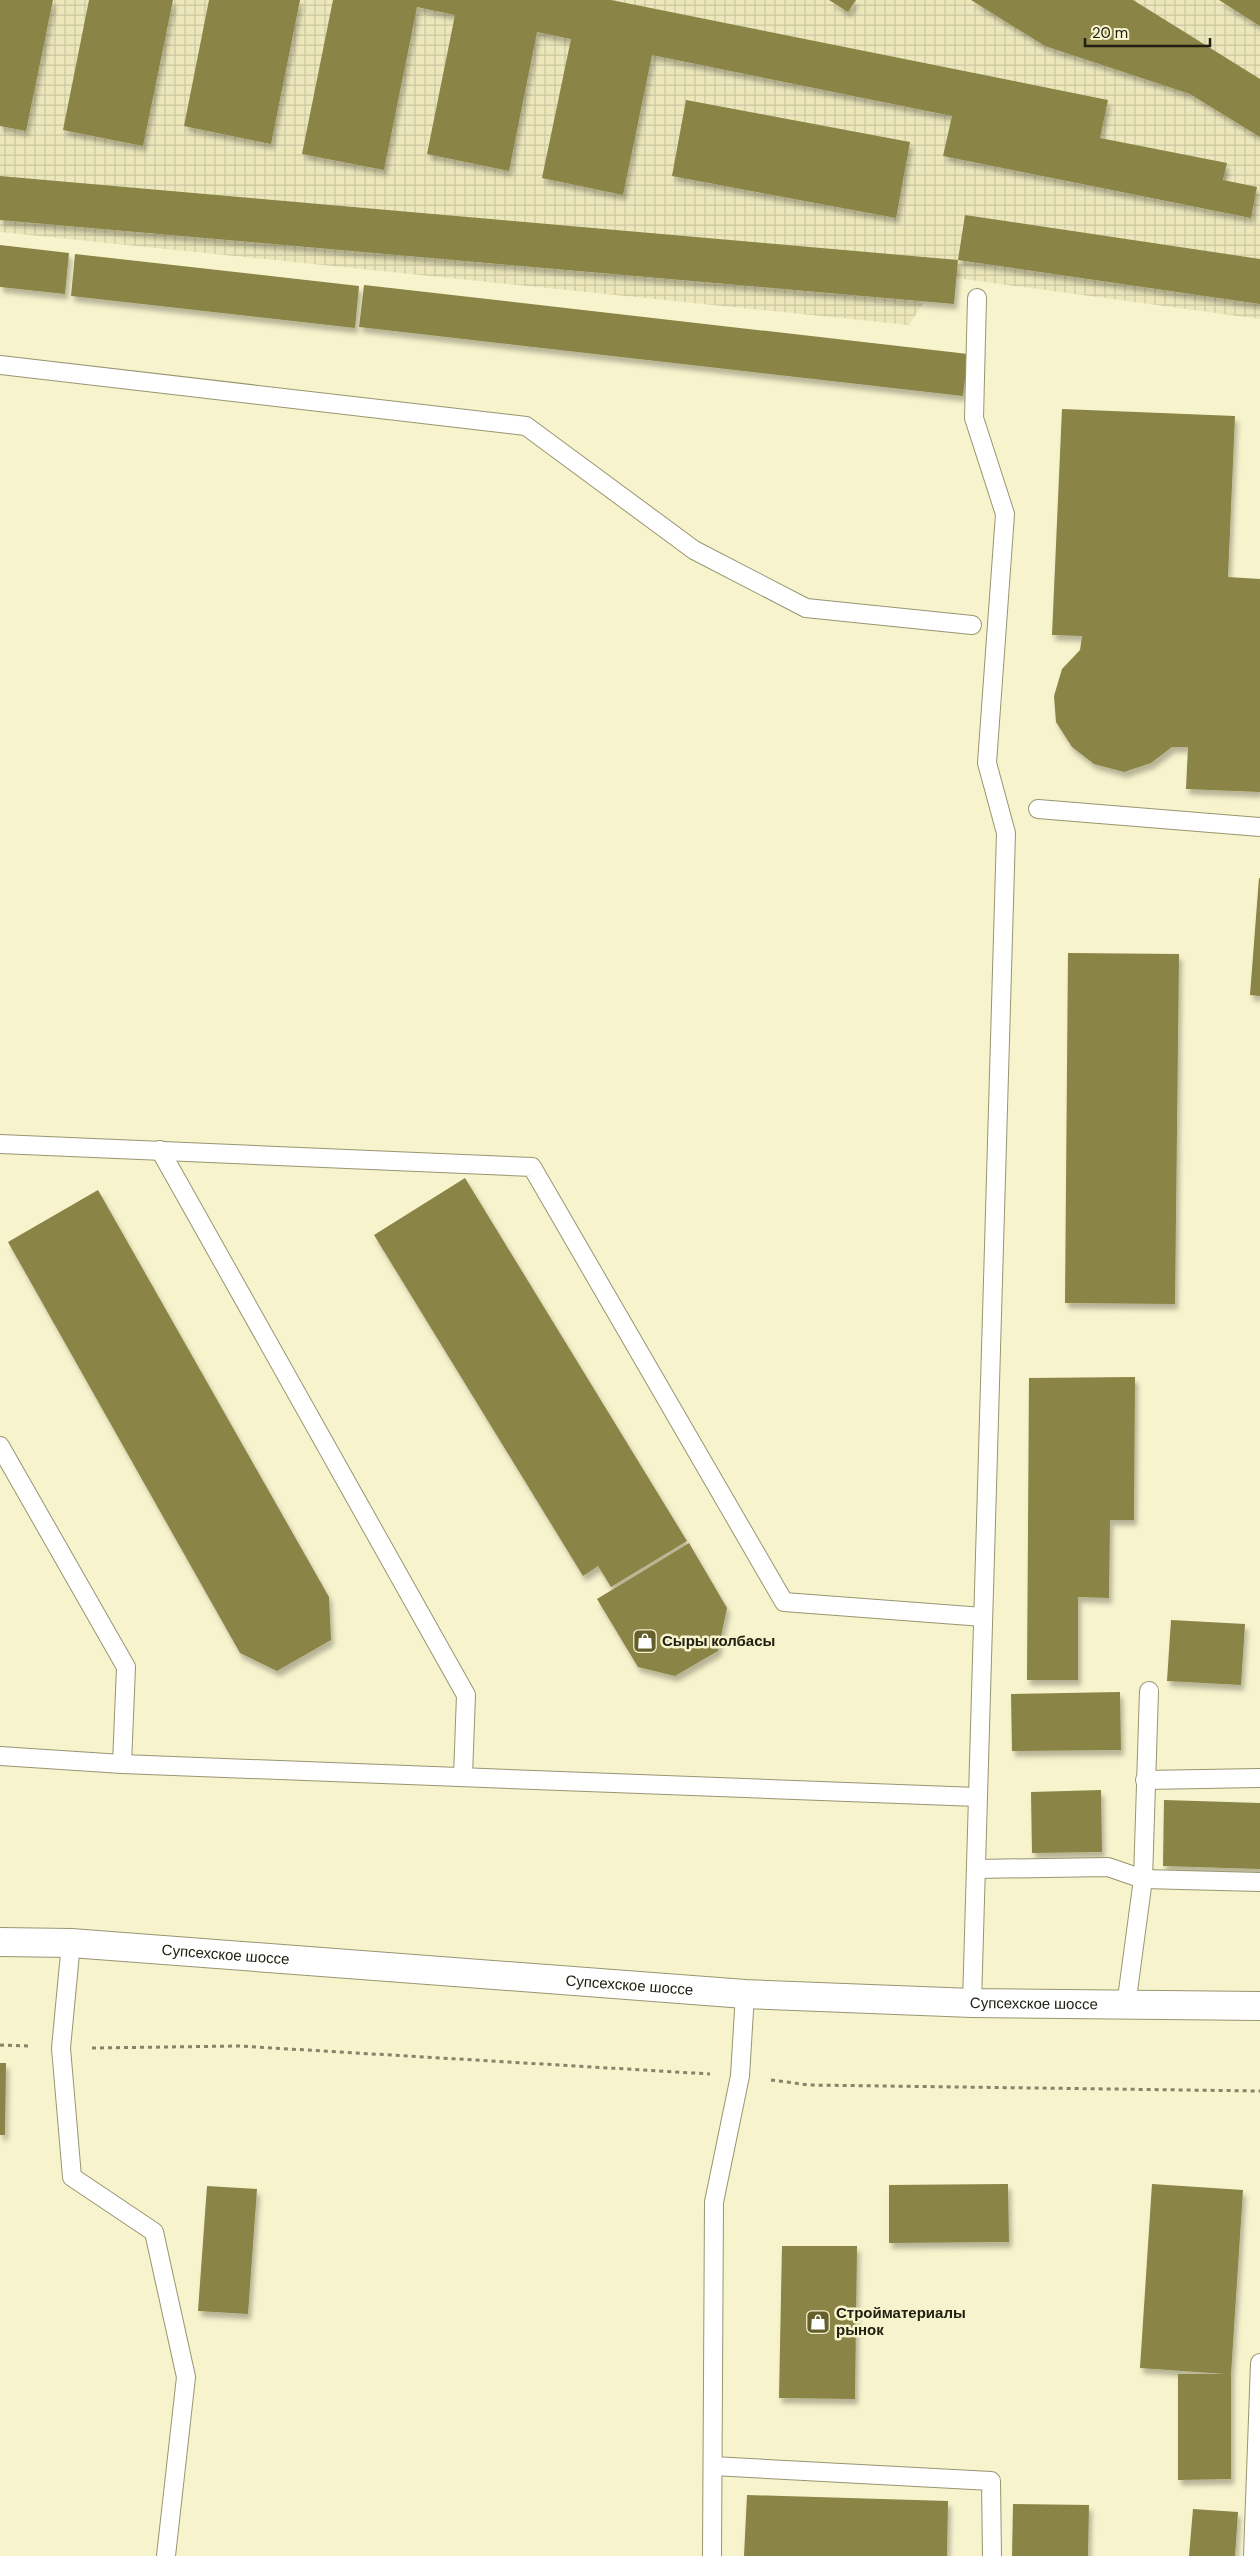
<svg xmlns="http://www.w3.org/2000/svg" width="1260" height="2556" font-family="'DM Sans',sans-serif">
<defs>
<pattern id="industrial-grid" width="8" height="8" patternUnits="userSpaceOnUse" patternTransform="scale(1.25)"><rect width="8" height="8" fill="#ede8bc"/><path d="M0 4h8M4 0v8" fill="none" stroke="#cbc7a1"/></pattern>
<filter id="shadow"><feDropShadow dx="3" dy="5.5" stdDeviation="2.5" flood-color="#0004"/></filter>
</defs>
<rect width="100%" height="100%" fill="#f7f3cd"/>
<!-- industrial -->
<polygon fill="url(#industrial-grid)" points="0,0 1260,0 1260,319 941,276 909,325 0,232"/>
<!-- building -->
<g fill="#8a8447" filter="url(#shadow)">
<polygon points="0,0 53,0 26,131 0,126"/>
<polygon points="89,0 173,0 143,146 63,130"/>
<polygon points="209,0 300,0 271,144 184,126"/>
<polygon points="333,0 611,0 1108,100 1100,138 1227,163 1223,180 1257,187 1251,218 943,156 952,116 652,55 623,195 542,178 571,39 537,32 509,171 427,154 455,15 417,7 384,170 302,154"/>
<polygon points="829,0 856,0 848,12"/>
<polygon points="971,0 1133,0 1260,79 1260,137 1190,94 1045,46"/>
<polygon points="1219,0 1260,0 1260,26"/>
<polygon points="686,100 910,142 896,218 672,176"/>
<polygon points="0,176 958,260 954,304 0,220"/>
<polygon points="965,215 1260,259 1260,304 958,260"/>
<polygon points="0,245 69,253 65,294 0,287"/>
<polygon points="75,254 359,286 355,328 71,296"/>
<polygon points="364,285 968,354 963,396 359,327"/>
<polygon points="1062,409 1235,416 1228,577 1260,579 1260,792 1186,789 1188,747 1172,747 1151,763 1124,772 1094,764 1072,747 1056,722 1054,696 1062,669 1080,650 1082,636 1052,635"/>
<polygon points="1259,878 1260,878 1260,996 1250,995"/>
<polygon points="1068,953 1179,954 1175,1304 1065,1303"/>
<polygon points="465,1178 687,1541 611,1587 598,1566 583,1576 374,1235"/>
<polygon points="98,1190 329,1597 331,1640 277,1671 240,1653 8,1242"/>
<polygon points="1135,1377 1134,1520 1110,1520 1109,1598 1078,1597 1078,1680 1027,1680 1029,1378"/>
<polygon points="689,1543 727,1608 718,1651 675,1676 638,1667 597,1599"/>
<polygon points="1171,1620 1245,1624 1241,1685 1167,1681"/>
<polygon points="1120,1692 1121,1750 1012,1751 1011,1694"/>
<polygon points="1101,1790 1102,1852 1032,1853 1031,1792"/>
<polygon points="1164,1800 1260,1803 1260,1869 1163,1866"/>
<polygon points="0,2063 6,2063 5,2135 0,2135"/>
<polygon points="1008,2184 1009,2242 889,2243 889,2185"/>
<polygon points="1152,2184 1243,2190 1231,2374 1231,2479 1178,2480 1178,2374 1225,2374 1140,2368"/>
<polygon points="207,2186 257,2189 248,2314 198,2311"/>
<polygon points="782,2246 857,2246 855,2399 779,2398"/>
<polygon points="747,2495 948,2501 947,2556 744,2556"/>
<polygon points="1013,2504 1089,2505 1088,2556 1012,2556"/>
<polygon points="1193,2509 1238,2512 1235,2556 1189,2556"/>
</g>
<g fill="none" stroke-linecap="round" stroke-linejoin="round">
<!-- service casing -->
<g stroke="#989571" stroke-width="20">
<g id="service">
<polyline points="0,365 526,426 694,550 806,608 972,625"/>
<polyline points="1038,809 1260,827"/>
<polyline points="0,1144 532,1167 784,1602 983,1617"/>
<polyline points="160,1150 466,1695 463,1776"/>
<polyline points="0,1446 126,1667 122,1764"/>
<polyline points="0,1756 122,1764 977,1797"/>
<polyline points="1145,1780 1260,1778"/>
<polyline points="976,1869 1108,1867 1143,1879 1260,1882"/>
<polyline points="71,1943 61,2048 72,2177 154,2232 186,2377 166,2556"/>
<polyline points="972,2003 1006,833 987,763 1005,514 974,418 977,298"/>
<polyline points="1126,2006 1143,1879 1149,1691"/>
<polyline points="713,2466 991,2481 992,2556"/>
<polyline points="712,2556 714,2202 740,2076 745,1994"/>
<polyline points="1253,2556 1260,2363"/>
</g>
</g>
<!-- secondary casing -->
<g stroke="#989571" stroke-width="30">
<g id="secondary">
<path id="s1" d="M0 1942 71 1943 745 1994 972 2003 1260 2006"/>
</g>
</g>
<!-- path -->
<g stroke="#86836a" stroke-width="3" stroke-dasharray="4 4" stroke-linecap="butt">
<polyline points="0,2045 31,2046"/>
<polyline points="92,2048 239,2046 710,2074"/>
<polyline points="771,2080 809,2085 1260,2091"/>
</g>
<!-- service -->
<use href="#service" stroke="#fff" stroke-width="18"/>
<!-- secondary -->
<use href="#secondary" stroke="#fff" stroke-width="28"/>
</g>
<!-- icons -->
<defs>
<g id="shop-square" transform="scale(1.25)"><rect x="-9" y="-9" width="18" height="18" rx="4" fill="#655f2c" stroke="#f7f3cd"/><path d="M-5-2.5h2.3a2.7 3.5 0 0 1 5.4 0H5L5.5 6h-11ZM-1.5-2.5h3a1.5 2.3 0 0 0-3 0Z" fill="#fff"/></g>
</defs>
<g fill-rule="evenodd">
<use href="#shop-square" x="645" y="1641"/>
<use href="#shop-square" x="818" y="2322"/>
</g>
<g text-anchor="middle" stroke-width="5" stroke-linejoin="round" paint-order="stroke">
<!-- poi labels -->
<g font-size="15" font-weight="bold" fill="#212012" stroke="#f7f3cd" text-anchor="start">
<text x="662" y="1646">Сыры колбасы</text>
<text x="836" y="2318">Стройматериалы<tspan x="836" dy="17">рынок</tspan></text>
</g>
<!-- street labels -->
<g font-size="15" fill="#212012" stroke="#f7f3cd">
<text dy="5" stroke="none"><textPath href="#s1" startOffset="226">Супсехское шоссе</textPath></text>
<text dy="5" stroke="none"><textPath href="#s1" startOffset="631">Супсехское шоссе</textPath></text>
<text dy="5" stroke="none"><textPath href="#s1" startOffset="1036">Супсехское шоссе</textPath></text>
</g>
</g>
<!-- scale -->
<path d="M1085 38v8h125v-8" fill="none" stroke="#212012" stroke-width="2.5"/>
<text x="1092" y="38" font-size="15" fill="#212012" stroke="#f7f3cd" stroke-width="4" paint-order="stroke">20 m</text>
</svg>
